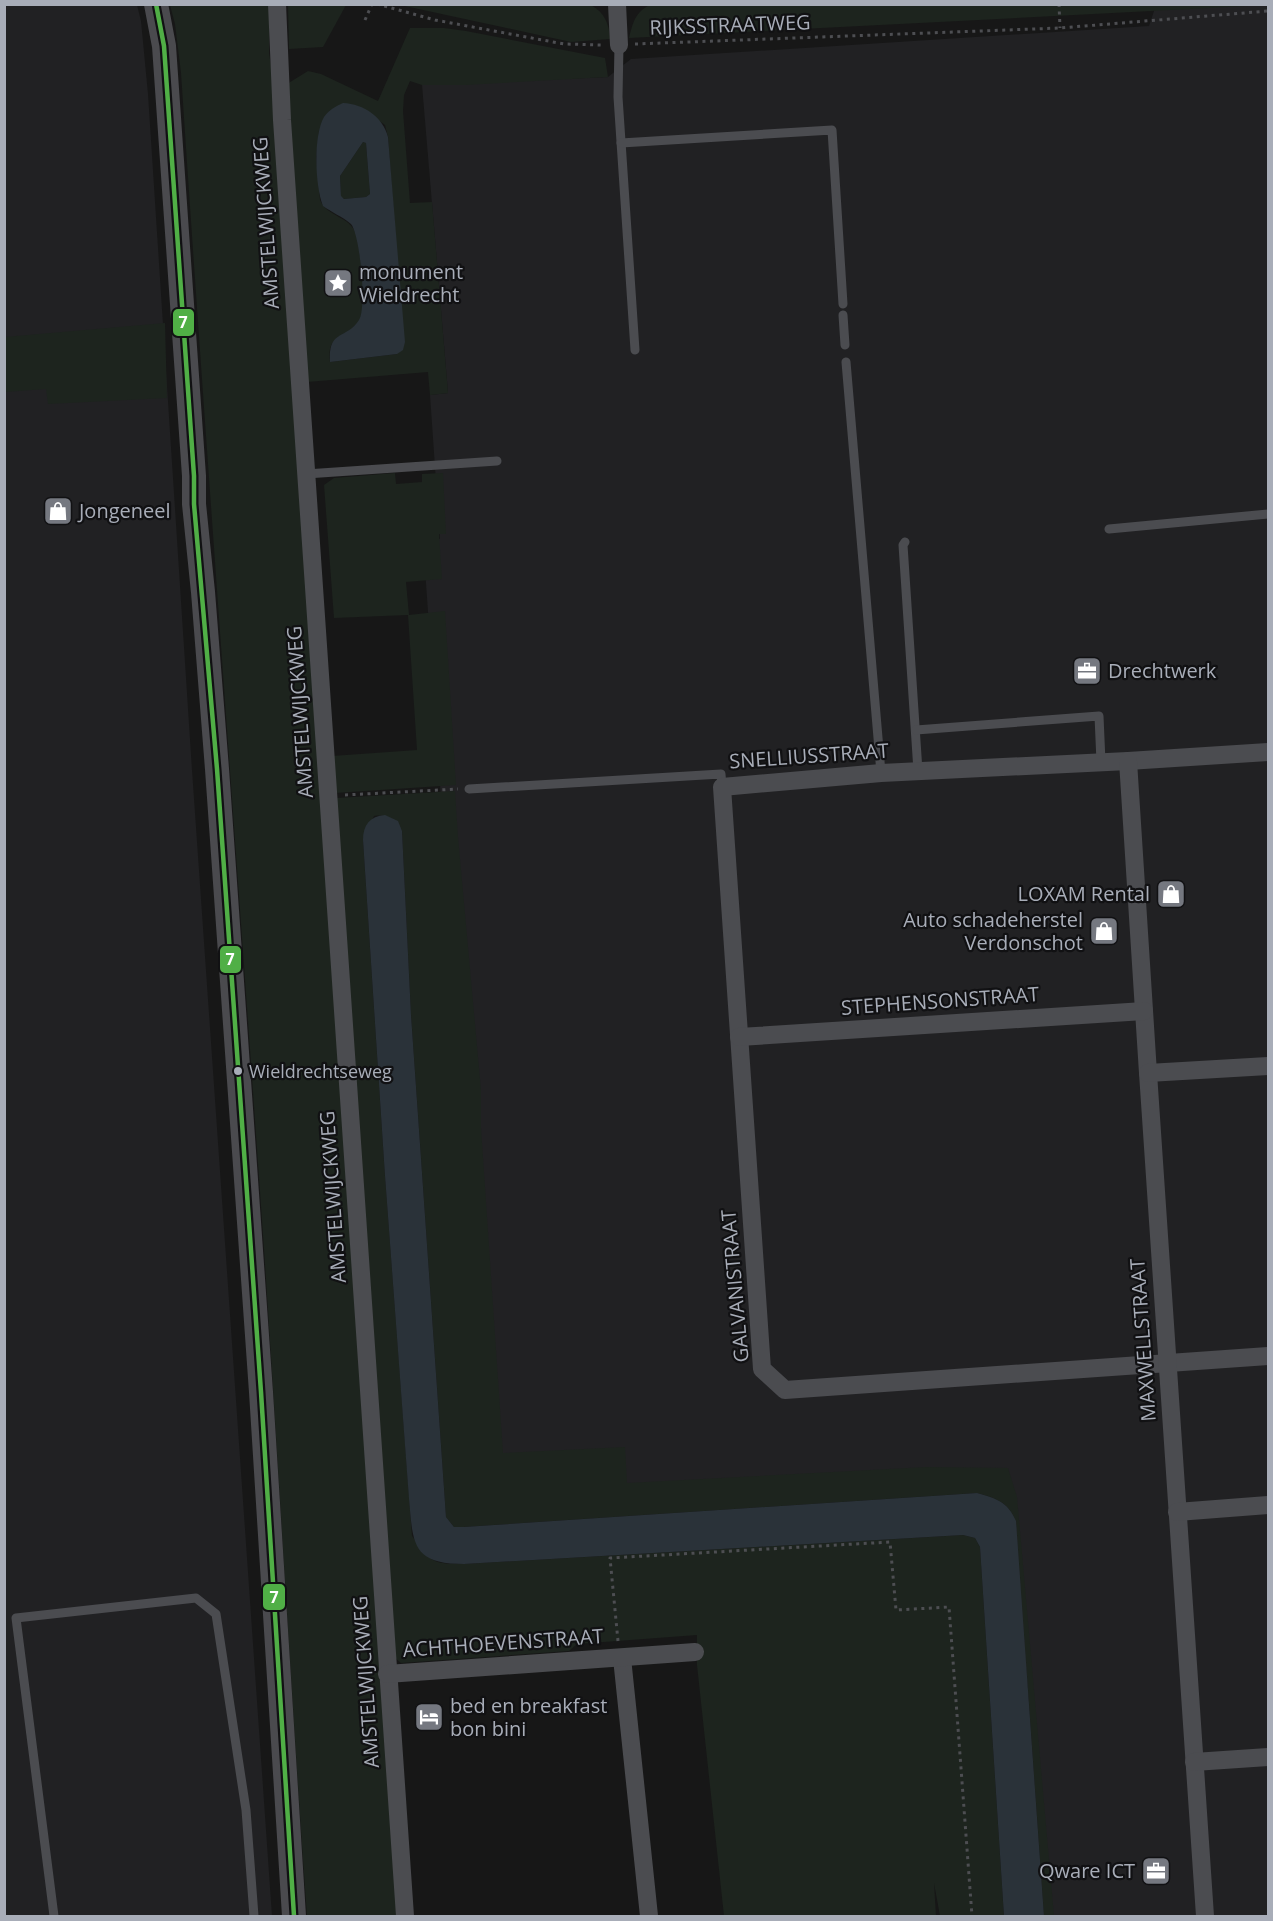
<svg xmlns="http://www.w3.org/2000/svg" width="1273" height="1921" font-family="'Open Sans',sans-serif">
<rect width="100%" height="100%" fill="#171717"/>
<!-- built -->
<g fill="#212123">
<polygon points="5,5 137,5 141,21 148,94 192,770 272,1916 5,1916"/>
<polygon points="1156,5 1268,5 1268,1916 1051,1916 1007,1479 490,1503 423,540 440,539 430,395 448,393 422,85 608,77 631,59 1149,26"/>
</g>
<!-- green -->
<g fill="#1d241e" fill-rule="evenodd">
<path d="M170 5H269V53L273 78 398 1916H307C291 1694 279 1472 264 1249 237 857 207 465 181 73L175 24Z"/>
<polygon points="288,5 288,4 346,5 323,47 289,49"/>
<path d="M400 5H591C605 13 609 24 610 39L571 42Z"/>
<path d="M650 5V4L1267 5 629 38C633 23 635 12 650 5Z"/>
<path d="M410 28H444L466 31 605 58 608 77 465 85H422L410 81 404 95 403 111 410 203 432 202 448 393 430 395 428 372 307 382 287 84 308 71 321 74 378 101ZM378 120 385 125 388 137 397 256V354L330 362C326 333 346 339 359 321 368 309 360 249 356 234 350 216 327 217 320 200L316 157 319 131Z"/>
<polygon points="363,142 366,143 370,194 366,197 344,199 341,197 340,176"/>
<polygon points="165,323 167,398 48,404 46,389 5,392 5,337"/>
<polygon points="395,473 396,484 422,482 422,474 443,473 446,534 439,534 442,579 406,582 409,615 445,611 456,785 335,793 332,756 417,750 408,615 334,618 324,485 334,478"/>
<path d="M455 791 458 837 481 1090V1128L503 1453 625 1447 627 1483 927 1467 1008 1468 1017 1497 1054 1916H1044L1016 1521C1007 1501 997 1499 977 1493L464 1527H454L446 1517 411 1015 402 831C393 819 390 814 374 816L363 840 385 1176 412 1536C432 1562 430 1564 464 1564L963 1535 975 1538 980 1547 1004 1916H940L934 1883 936 1916H724L697 1665V1635L577 1644 569 1651 401 1663 394 1657 336 798Z"/>
</g>
<!-- water -->
<g fill="#2a3239" fill-rule="evenodd">
<path d="M343 103C364 104 383 117 388 137L405 342 403 350 397 354 330 362C328 329 346 340 359 320 367 308 360 234 351 224 343 217 331 212 323 206 315 186 313 136 324 117 329 110 336 106 343 103ZM363 142 366 143 370 194 366 197 344 199 341 196 340 176Z"/>
<path d="M385 815 398 821 402 831 411 1015 446 1517 454 1527H464L977 1493C997 1499 1007 1501 1016 1521L1044 1916H1004L980 1547 975 1538 963 1535 464 1564C412 1564 413 1544 409 1499L385 1176 363 840C363 825 370 816 385 815Z"/>
</g>
<g fill="none" stroke-linecap="round" stroke-linejoin="round">
<!-- path -->
<g stroke="#4d4e52" stroke-width="3" stroke-dasharray="3 4.5" stroke-linecap="butt">
<polyline points="377,4 435,20 564,44 602,45"/>
<polyline points="1059,4 1060,28"/>
<polyline points="365,20 372,4"/>
<polyline points="635,44 1060,28 1268,11"/>
<polyline points="345,795 458,789"/>
<polyline points="618,1641 610,1558 890,1542 896,1610 949,1607 972,1916"/>
</g>
<!-- lane -->
<g stroke="#4b4c50" stroke-width="9">
<polyline points="619,45 618,97 635,350"/>
<polyline points="621,143 832,130 843,304"/>
<polyline points="843,315 845,345"/>
<polyline points="846,362 881,773"/>
<polyline points="306,474 497,461"/>
<polyline points="1109,529 1268,514"/>
<polyline points="905,542 903,545 918,771"/>
<polyline points="916,730 1099,716 1101,762"/>
<polyline points="469,789 721,774 722,787"/>
<polyline points="54,1916 16,1618 196,1598 216,1614 246,1810 254,1916"/>
</g>
<!-- street -->
<g stroke="#4b4c50" stroke-width="18">
<polyline points="277,4 282,120 405,1916"/>
<polyline points="617,4 619,45"/>
<polyline points="1268,752 1128,761 881,773 722,787 762,1369 785,1390 1268,1356"/>
<polyline points="1128,761 1148,1073 1205,1916"/>
<polyline points="739,1037 1144,1011"/>
<polyline points="1148,1073 1268,1066"/>
<polyline points="1177,1512 1268,1505"/>
<polyline points="622,1658 649,1916"/>
<polyline points="387,1674 695,1652"/>
<polyline points="1194,1762 1268,1757"/>
</g>
<!-- secondary -->
<polyline stroke="#4a4a4e" stroke-width="24" points="156,4 164,46 194,476 194,504 203,592 217,769 261,1392 294,1916"/>
<!-- bus-1 casing -->
<g stroke="#111113" stroke-width="9">
<polyline id="bus-1" points="156,4 164,46 194,476 194,504 217,769 261,1392 294,1916"/>
</g>
<!-- bus-1 -->
<use href="#bus-1" stroke="#50af46" stroke-width="4.5"/>
</g>
<!-- icons -->
<defs>
<g id="sight-square" transform="scale(1.5)"><rect x="-9" y="-9" width="18" height="18" rx="4" fill="#757880" stroke="#111113"/><path d="M0-6L1.8-2.2L6-1.7L2.9 1.2L3.7 5.4L0 3.3L-3.7 5.4L-2.9 1.2L-6-1.7L-1.8-2.2Z" fill="#fff"/></g>
<g id="shop-square" transform="scale(1.5)"><rect x="-9" y="-9" width="18" height="18" rx="4" fill="#757880" stroke="#111113"/><path d="M-5-2.5h2.3a2.7 3.5 0 0 1 5.4 0H5L5.5 6h-11ZM-1.5-2.5h3a1.5 2.3 0 0 0-3 0Z" fill="#fff"/></g>
<g id="office-square" transform="scale(1.5)"><rect x="-9" y="-9" width="18" height="18" rx="4" fill="#757880" stroke="#111113"/><path d="M-6-3h4V-5.5h4V-3h4V5H-6ZM-1-4.5V-3h2v-1.5ZM-6 0V1H6V0Z" fill="#fff"/></g>
<g id="hotel-square" transform="scale(1.5)"><rect x="-9" y="-9" width="18" height="18" rx="4" fill="#757880" stroke="#111113"/><path d="M-6-4.5h1.5V1H6V5H4.5V3h-9V5H-6ZM-4 0a1.8 1.8 0 1 1 3.6 0ZM.5 0V-2.5h3Q6-2.5 6 0Z" fill="#fff"/></g>
</defs>
<g fill-rule="evenodd">
<use href="#sight-square" x="338" y="283"/>
<use href="#shop-square" x="58" y="511"/>
<use href="#office-square" x="1087" y="671"/>
<use href="#shop-square" x="1171" y="894"/>
<use href="#shop-square" x="1104" y="931"/>
<use href="#hotel-square" x="429" y="1717"/>
<use href="#office-square" x="1156" y="1871"/>
</g>
<!-- markers -->
<circle fill="#a8adb8" stroke="#111113" stroke-width="2" cx="238" cy="1071" r="5"/>
<g text-anchor="middle" stroke-width="4.5" stroke-linejoin="round" paint-order="stroke">
<!-- bus labels -->
<g font-size="18" fill="#a8adb8" stroke="#111113" text-anchor="start">
<text x="249" y="1078">Wieldrechtseweg</text>
</g>
<!-- street labels -->
<g font-size="20" fill="#a8adb8" stroke="#111113">
<text transform="translate(730 25) rotate(-2)" y="7">RIJKSSTRAATWEG</text>
<text transform="translate(266 223) rotate(-94)" y="7">AMSTELWIJCKWEG</text>
<text transform="translate(300 712) rotate(-94)" y="7">AMSTELWIJCKWEG</text>
<text transform="translate(809 756) rotate(-4)" y="7">SNELLIUSSTRAAT</text>
<text transform="translate(940 1001) rotate(-4)" y="7">STEPHENSONSTRAAT</text>
<text transform="translate(333 1197) rotate(-94)" y="7">AMSTELWIJCKWEG</text>
<text transform="translate(735 1286) rotate(-95)" y="7">GALVANISTRAAT</text>
<text transform="translate(1143 1340) rotate(-94)" y="7">MAXWELLSTRAAT</text>
<text transform="translate(503 1643) rotate(-4)" y="7">ACHTHOEVENSTRAAT</text>
<text transform="translate(366 1682) rotate(-94)" y="7">AMSTELWIJCKWEG</text>
</g>
<!-- poi labels -->
<g font-size="20" fill="#a8adb8" stroke="#111113" text-anchor="start">
<text x="359" y="279">monument<tspan x="359" dy="23">Wieldrecht</tspan></text>
<text x="79" y="518">Jongeneel</text>
<text x="1108" y="678">Drechtwerk</text>
<text x="1150" y="901" text-anchor="end">LOXAM Rental</text>
<text x="1083" y="927" text-anchor="end">Auto schadeherstel<tspan x="1083" dy="23">Verdonschot</tspan></text>
<text x="450" y="1713">bed en breakfast<tspan x="450" dy="23">bon bini</tspan></text>
<text x="1135" y="1878" text-anchor="end">Qware ICT</text>
</g>
</g>
<g stroke="#111113" stroke-width="2">
<rect x="172" y="308" width="23" height="29" rx="6" fill="#50af46"/>
<rect x="219" y="945" width="23" height="29" rx="6" fill="#50af46"/>
<rect x="262" y="1583" width="24" height="28" rx="6" fill="#50af46"/>
</g>
<g font-size="16" text-anchor="middle" font-weight="bold" fill="#fff">
<text x="183" y="328">7</text>
<text x="230" y="965">7</text>
<text x="274" y="1603">7</text>
</g>
<!-- border -->
<rect width="1273" height="1921" fill="none" stroke="#a8adb8" stroke-width="12"/>
</svg>
